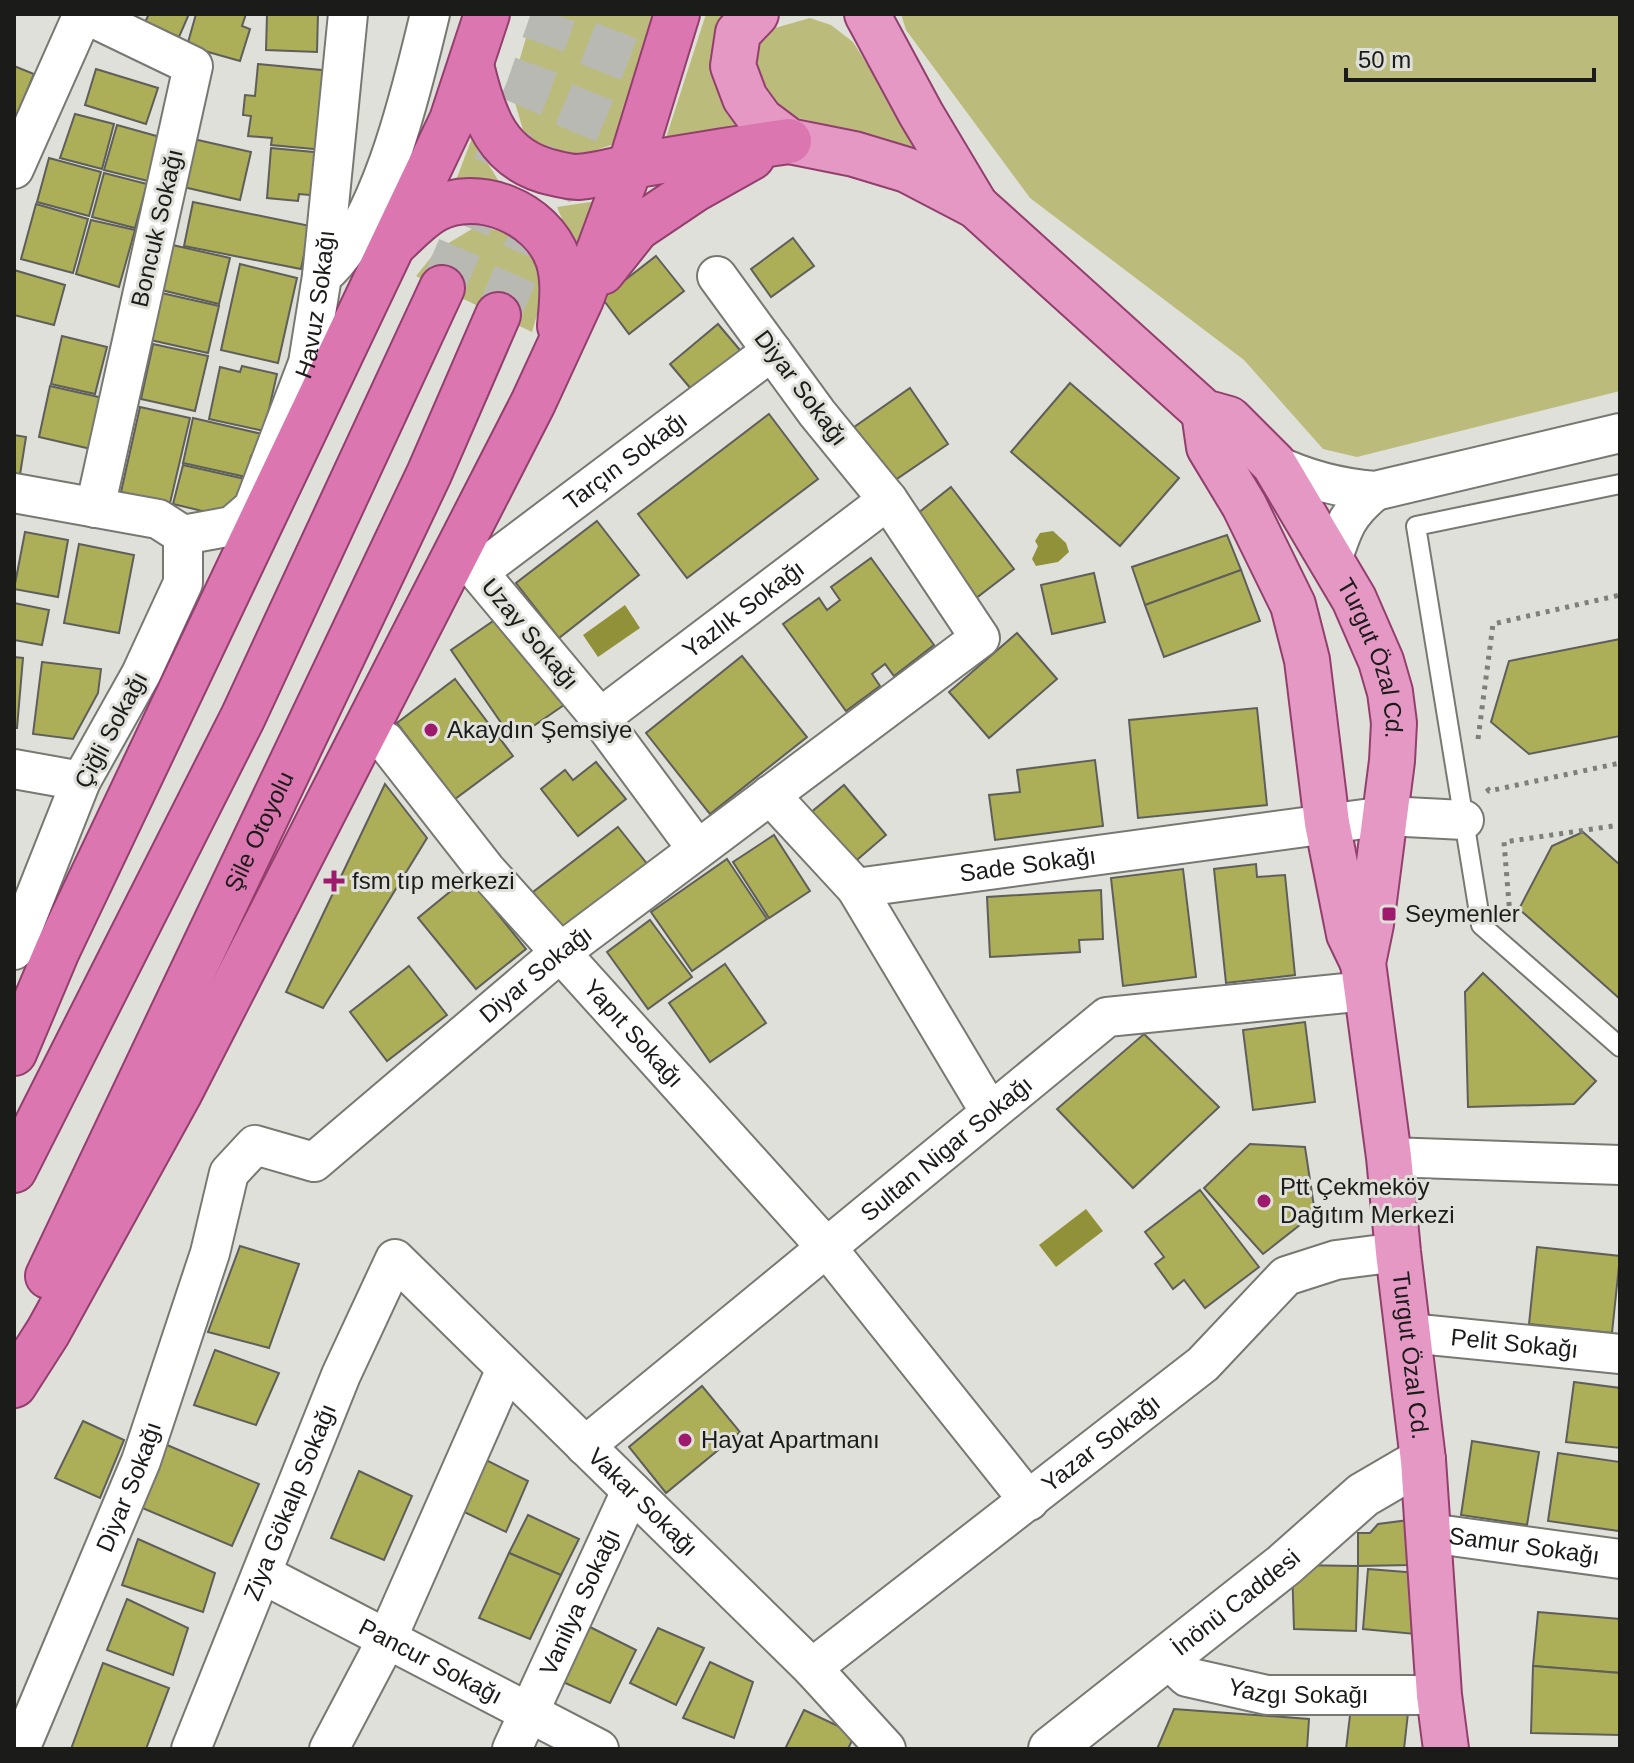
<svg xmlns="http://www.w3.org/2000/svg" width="1634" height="1763" font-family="Arial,sans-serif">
<rect width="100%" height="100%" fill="#e0e0da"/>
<!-- green -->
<g fill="#bbbc7b">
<polygon points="533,14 659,14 624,141 571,158 541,150 523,130 511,89"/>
<polygon points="706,14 729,14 715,61 720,99 742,129 664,144"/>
<polygon points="901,14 1620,14 1620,391 1357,457 1323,449 1244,360 1030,198 906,30"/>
<polygon points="810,18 831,25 853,42 921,149 779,113 756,81 755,45 775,28"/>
<polygon points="472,138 500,183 453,188"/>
<polygon points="610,199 582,266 557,207"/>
<polygon points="477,226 510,233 534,259 545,288 532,332 416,276 437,250"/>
</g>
<!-- water -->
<g fill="#91913a">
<polygon points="1053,531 1066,543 1069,552 1058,562 1036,566 1032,559 1038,546 1035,541 1040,533"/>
<polygon points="625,605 640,628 598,657 583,635"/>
<polygon points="1086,1209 1103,1231 1056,1267 1039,1245"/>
</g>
<!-- building -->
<g fill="#adae58" stroke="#5e5f5a" stroke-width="2">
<polygon points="149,14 189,14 179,37 145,22"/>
<polygon points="196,14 246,14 242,26 250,29 240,61 187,46"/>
<polygon points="267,14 318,14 317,52 266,50"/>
<polygon points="258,64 332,71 324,150 271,145 272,138 248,136 251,116 243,115 245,95 255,96"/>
<polygon points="14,66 34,74 16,117 14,116"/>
<polygon points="96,69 158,88 146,124 85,105"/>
<polygon points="75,114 114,124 102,169 60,158"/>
<polygon points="117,125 160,137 148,181 104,170"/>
<polygon points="189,138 251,152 240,200 179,186"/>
<polygon points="271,148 324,153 321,196 299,194 298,201 267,198"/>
<polygon points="49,158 101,172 89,216 37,202"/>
<polygon points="104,173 147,184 135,228 92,217"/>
<polygon points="193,202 310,226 301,269 184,246"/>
<polygon points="36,204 88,219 73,273 21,259"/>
<polygon points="91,220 135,230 119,287 76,274"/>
<polygon points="793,238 814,266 771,297 751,269"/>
<polygon points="168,244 230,258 219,304 157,289"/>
<polygon points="656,256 684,291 629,334 602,298"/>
<polygon points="240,264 297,278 278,363 221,350"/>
<polygon points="14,270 65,285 54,325 14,315"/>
<polygon points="157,292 219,306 208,353 146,339"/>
<polygon points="718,324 750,362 702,402 670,364"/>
<polygon points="62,336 107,347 95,394 51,384"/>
<polygon points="153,344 208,356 195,411 141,399"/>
<polygon points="242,366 277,374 264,431 209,419 220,367 240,372"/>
<polygon points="1070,383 1179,478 1120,546 1011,452"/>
<polygon points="50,386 103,398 91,449 39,437"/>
<polygon points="910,388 948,444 885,487 847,432"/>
<polygon points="140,407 190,418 170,503 121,492"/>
<polygon points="769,414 818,479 687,578 638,514"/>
<polygon points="193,418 262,434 257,457 251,456 246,477 183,463"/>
<polygon points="14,435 26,437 19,481 14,480"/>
<polygon points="183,465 245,479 236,519 173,504"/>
<polygon points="951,487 1014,569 971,602 908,521"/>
<polygon points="597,521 639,575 559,638 516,583"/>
<polygon points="25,532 68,540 58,597 14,589"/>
<polygon points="1227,535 1241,570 1145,605 1132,567"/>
<polygon points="79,544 134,555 119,633 64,623"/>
<polygon points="871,558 934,645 894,676 885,664 872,674 880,686 846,711 783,624 819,598 827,610 840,600 831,587"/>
<polygon points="1241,570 1260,621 1164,657 1145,605"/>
<polygon points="1094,573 1105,622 1052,634 1041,585"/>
<polygon points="14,603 49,610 42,645 14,640"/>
<polygon points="502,615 564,705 513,740 451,650"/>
<polygon points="1017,633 1057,679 989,738 949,692"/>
<polygon points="1620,639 1620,736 1529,754 1491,722 1509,661"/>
<polygon points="742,656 807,737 710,814 646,733"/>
<polygon points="14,657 23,658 17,728 14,728"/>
<polygon points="42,662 101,669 98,693 73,739 33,734"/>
<polygon points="455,679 513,756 455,799 397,723"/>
<polygon points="1257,708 1267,805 1138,818 1129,720"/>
<polygon points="1095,760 1103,826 995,840 989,795 1020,792 1017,770"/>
<polygon points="596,762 626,799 578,836 541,789 565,770 573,780"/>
<polygon points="385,784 427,838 323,1008 286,992"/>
<polygon points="844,785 886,835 851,865 809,814"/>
<polygon points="618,827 648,865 563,930 533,892"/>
<polygon points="1583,832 1620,865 1620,999 1519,909 1552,846"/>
<polygon points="774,835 810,891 769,918 733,862"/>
<polygon points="727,859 767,919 692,971 651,912"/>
<polygon points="1256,864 1257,877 1285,875 1295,975 1226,983 1214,869"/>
<polygon points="1183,869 1196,977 1123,986 1111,878"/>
<polygon points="468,877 526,949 476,989 418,918"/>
<polygon points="1101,890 1103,939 1079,940 1080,952 990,957 987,897"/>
<polygon points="650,920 692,977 648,1009 607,952"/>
<polygon points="725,964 766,1023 710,1062 669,1003"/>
<polygon points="409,966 447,1015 387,1061 350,1012"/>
<polygon points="1483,973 1596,1081 1574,1104 1468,1107 1465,992"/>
<polygon points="1305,1022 1315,1102 1253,1110 1243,1030"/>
<polygon points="1144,1034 1219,1107 1133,1188 1057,1109"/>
<polygon points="1250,1144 1305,1147 1315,1213 1263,1254 1204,1188"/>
<polygon points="1200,1190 1259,1267 1205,1308 1184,1280 1173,1289 1155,1264 1164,1257 1145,1232"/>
<polygon points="240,1246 299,1264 269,1348 208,1332"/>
<polygon points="1537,1247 1620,1256 1612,1333 1529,1324"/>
<polygon points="215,1350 279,1373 256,1425 194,1405"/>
<polygon points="1574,1382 1620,1388 1620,1448 1566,1442"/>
<polygon points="702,1386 740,1432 666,1493 629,1447"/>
<polygon points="83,1421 124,1440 100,1498 55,1478"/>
<polygon points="1472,1441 1539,1452 1527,1525 1461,1515"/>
<polygon points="167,1445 259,1484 232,1546 140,1507"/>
<polygon points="1558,1453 1620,1462 1619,1531 1548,1521"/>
<polygon points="482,1458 528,1481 506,1532 456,1508"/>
<polygon points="359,1471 412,1496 384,1560 331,1538"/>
<polygon points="528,1515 579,1539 561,1575 509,1553"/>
<polygon points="1409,1520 1411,1565 1358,1566 1358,1533 1370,1533 1378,1524"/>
<polygon points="138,1539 215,1573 203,1612 122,1585"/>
<polygon points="509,1553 561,1575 530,1639 479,1618"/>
<polygon points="1292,1565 1358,1566 1356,1631 1294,1629"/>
<polygon points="1368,1569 1418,1573 1415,1634 1363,1629"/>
<polygon points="127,1599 188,1628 173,1675 107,1650"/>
<polygon points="1538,1612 1620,1619 1620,1673 1533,1666"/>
<polygon points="590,1627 636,1650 610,1703 563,1682"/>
<polygon points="658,1628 704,1648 676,1705 630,1683"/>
<polygon points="710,1662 753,1682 734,1738 683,1718"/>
<polygon points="103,1663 169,1688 146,1749 71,1749"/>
<polygon points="1533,1666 1620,1673 1620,1735 1531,1733"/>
<polygon points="1351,1707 1408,1713 1404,1749 1346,1749"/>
<polygon points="1174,1709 1309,1719 1307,1749 1157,1749"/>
<polygon points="804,1710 855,1734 848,1749 785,1749"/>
</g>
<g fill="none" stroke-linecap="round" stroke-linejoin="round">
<!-- trunk-tunnel -->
<g stroke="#b9b9b3" stroke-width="44" stroke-dasharray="44 22" stroke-linecap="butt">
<polyline points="442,288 527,91 554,14"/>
<polyline points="498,315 588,104 623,14"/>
</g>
<!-- service casing -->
<g stroke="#787873" stroke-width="22">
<polyline id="service" points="1620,484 1416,526 1481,925 1620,1047"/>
</g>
<!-- minor casing -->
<g stroke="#787873" stroke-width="42">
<g id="minor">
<polyline points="85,14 193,66 95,508"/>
<polyline points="14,169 83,14"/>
<path d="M322 276C381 227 412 88 430 14"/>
<path d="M1274 464C1307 480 1339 488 1375 491L1620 433"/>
<polyline points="14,493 158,519 183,535 183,583 141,674 81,781 14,950"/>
<path id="s1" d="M183 535 232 526 253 508 308 363 322 276 348 14"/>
<path d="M1332 561C1343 527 1347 514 1375 491"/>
<path id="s2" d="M600 718 888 500"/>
<path id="s3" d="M385 741 486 870 827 1248 1029 1501"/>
<polyline points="14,769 81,781"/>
<path id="s4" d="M770 795 856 888 1386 816 1464 820"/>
<path id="s5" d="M697 849 600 718 478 572 772 351"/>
<polyline points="856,888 990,1112"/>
<polyline points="1389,1157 1620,1165"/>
<path id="s6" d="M1409 1333 1620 1354"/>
<path id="s7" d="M585 1446 1107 1017 1366 991"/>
<path id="s8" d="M1429 1533 1620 1559"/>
<path id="s9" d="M262 1574 599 1749"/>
<path id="s10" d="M1166 1657 1187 1677 1267 1695H1439"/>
<path id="s11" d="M812 1668 1203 1364 1286 1276 1336 1260 1398 1252"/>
<path id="s12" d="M20 1749 141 1461 210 1253 229 1173 255 1145 314 1162 561 952 980 638 888 500 817 413 717 276"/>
<path id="s13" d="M191 1749 341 1375 395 1259 812 1668 886 1749"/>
<polyline points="329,1749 386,1641 506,1369"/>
<path id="s14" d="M512 1749 631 1491"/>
</g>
</g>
<!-- tertiary casing -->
<g stroke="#787873" stroke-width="48">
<g id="tertiary">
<path id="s15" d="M1051 1749 1284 1565 1363 1495 1423 1460"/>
</g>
</g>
<!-- primary casing -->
<g stroke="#933f6e" stroke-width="48">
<g id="primary">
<path id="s16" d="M756 14 738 33 733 66 745 98 761 120 789 141 854 154 907 170 976 206 1204 412 1229 419 1274 464 1354 599 1381 661 1390 692 1394 723 1392 761 1371 924 1363 963 1389 1157 1398 1252 1423 1460 1439 1695 1446 1749"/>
<polyline points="867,14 921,114 976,206"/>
<polyline points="1204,412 1209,447 1244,505 1293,605 1307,660 1327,823 1349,934 1362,961"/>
</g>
</g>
<!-- trunk casing -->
<g stroke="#933f6e" stroke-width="48">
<g id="trunk">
<path d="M471 65C483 116 497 161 554 173 562 175 570 177 578 177 601 175 622 168 644 164 693 156 741 148 789 141"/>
<path d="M396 242C408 231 420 218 434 210 478 186 542 213 558 259 565 280 562 304 560 326"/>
<polyline points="602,272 637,228 695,189 752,157"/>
<polyline points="14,1053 57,951 452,120 487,14"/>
<polyline points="14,1170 243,717 442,288"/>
<path id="s17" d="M48 1276 429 474 498 315"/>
<polyline points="14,1385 48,1332 179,1094 533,403 581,299 630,167 677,14"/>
</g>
</g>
<!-- path -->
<g stroke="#7e7e7a" stroke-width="5" stroke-dasharray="4 6" stroke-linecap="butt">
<polyline points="1478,739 1493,624 1620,595"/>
<polyline points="1487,788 1489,791 1620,763"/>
<polyline points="1510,916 1504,842 1620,825"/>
</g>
<!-- service -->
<use href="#service" stroke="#fff" stroke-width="18"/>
<!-- minor -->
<use href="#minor" stroke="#fff" stroke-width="38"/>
<!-- tertiary -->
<use href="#tertiary" stroke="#fff" stroke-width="44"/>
<!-- primary -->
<use href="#primary" stroke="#e598c4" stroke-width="44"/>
<!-- trunk -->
<use href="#trunk" stroke="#dc76b0" stroke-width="44"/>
</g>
<!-- markers -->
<g fill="#9d1a6c" stroke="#e0e0da" stroke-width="3">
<circle cx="431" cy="730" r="8"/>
<path d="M330 869h8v8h8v8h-8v8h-8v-8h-8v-8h8z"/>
<rect x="1381" y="906" width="16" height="16" rx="4"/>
<circle cx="1264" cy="1201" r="8"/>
<circle cx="685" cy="1440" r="8"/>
</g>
<g text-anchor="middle" stroke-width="6" stroke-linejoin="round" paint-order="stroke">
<!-- street labels -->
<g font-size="24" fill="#1b1b19" stroke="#e0e0da">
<text transform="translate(157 228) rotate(-77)" y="8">Boncuk Sokağı</text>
<text dy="8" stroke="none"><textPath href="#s1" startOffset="292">Havuz Sokağı</textPath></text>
<text transform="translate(801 388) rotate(53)" y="8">Diyar Sokağı</text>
<text dy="8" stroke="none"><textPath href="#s5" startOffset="538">Tarçın Sokağı</textPath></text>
<text dy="8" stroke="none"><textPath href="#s2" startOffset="180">Yazlık Sokağı</textPath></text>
<text transform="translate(530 634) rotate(50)" y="8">Uzay Sokağı</text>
<text dy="8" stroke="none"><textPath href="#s16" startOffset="972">Turgut Özal Cd.</textPath></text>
<text transform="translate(111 730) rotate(-62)" y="8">Çiğli Sokağı</text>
<text dy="8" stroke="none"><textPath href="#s17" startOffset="492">Şile Otoyolu</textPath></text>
<text dy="8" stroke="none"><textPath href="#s4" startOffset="300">Sade Sokağı</textPath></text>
<text dy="8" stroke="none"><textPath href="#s12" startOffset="1004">Diyar Sokağı</textPath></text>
<text dy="8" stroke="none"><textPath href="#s3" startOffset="384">Yapıt Sokağı</textPath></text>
<text dy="8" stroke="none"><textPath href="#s7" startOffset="468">Sultan Nigar Sokağı</textPath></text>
<text dy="8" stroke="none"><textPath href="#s6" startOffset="106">Pelit Sokağı</textPath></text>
<text dy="8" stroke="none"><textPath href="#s16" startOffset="1678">Turgut Özal Cd.</textPath></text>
<text dy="8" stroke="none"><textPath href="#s11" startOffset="366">Yazar Sokağı</textPath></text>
<text dy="8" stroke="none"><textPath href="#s12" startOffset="284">Diyar Sokağı</textPath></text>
<text dy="8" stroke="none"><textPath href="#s13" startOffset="878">Vakar Sokağı</textPath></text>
<text dy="8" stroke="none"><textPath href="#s13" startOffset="266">Ziya Gökalp Sokağı</textPath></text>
<text dy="8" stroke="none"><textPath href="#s8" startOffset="96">Samur Sokağı</textPath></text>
<text dy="8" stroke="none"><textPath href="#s14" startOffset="162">Vanilya Sokağı</textPath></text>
<text dy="8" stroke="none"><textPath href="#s15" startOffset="236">İnönü Caddesi</textPath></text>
<text dy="8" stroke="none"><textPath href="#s9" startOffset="190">Pancur Sokağı</textPath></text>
<text dy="8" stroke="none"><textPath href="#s10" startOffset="142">Yazgı Sokağı</textPath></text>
</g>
<!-- poi labels -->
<g font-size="24" fill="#1b1b19" stroke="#e0e0da" text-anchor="start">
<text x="447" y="738">Akaydın Şemsiye</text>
<text x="352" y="889">fsm tıp merkezi</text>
<text x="1405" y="922">Seymenler</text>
<text x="1280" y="1195">Ptt Çekmeköy<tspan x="1280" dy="28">Dağıtım Merkezi</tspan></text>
<text x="701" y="1448">Hayat Apartmanı</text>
</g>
</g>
<!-- border -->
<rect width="1634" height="1763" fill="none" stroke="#1b1b19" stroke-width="32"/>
<!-- scale -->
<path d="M1346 68v12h248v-12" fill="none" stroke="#1b1b19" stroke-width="4"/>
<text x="1358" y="68" font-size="24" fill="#1b1b19" stroke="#e0e0da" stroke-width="6" paint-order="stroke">50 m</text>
</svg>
